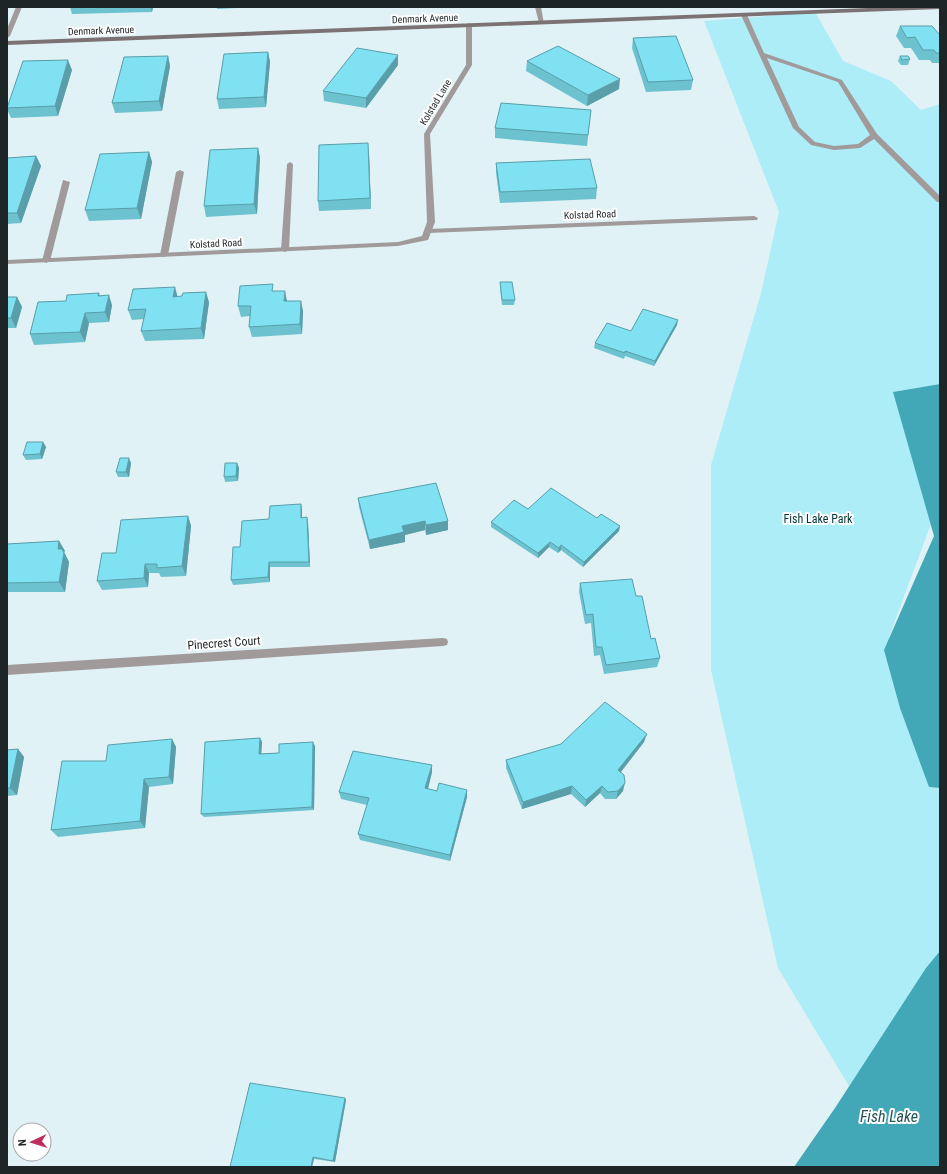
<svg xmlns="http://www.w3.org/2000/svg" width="947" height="1174" font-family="'Roboto Condensed',sans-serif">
<rect width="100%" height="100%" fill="#e0f2f5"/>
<!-- green -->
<polygon fill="#adedf8" points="815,12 843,61 891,81 921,110 940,104 940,384 894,392 931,524 889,637 929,787 940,788 940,955 849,1086 778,968 711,670 711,465 761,293 779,212 704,21"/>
<!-- water -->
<g fill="#42a7b7">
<polygon points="940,384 940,788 929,787 900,708 884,650 934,536 893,392"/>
<polygon points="940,951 940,1167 794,1167 835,1108 926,968"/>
</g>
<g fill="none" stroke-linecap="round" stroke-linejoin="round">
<!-- lane -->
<g fill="#a19a9b" fill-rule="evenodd">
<path d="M742 14 747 15 764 53 842 80 877 134 940 196V202H937L874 139 860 148 834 150 811 145 793 128 741 15ZM767 58 838 82 870 135 858 144 834 146 815 142 799 127Z"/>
<polygon points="290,162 293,164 289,250 285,252 281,250 287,164"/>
<polygon points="180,170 184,172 168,255 164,257 160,255 176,172"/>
<polygon points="63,180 70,182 50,261 46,263 42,261"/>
<polygon points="754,216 758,218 757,220 428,233 424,231 428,229"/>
</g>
<!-- street -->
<g fill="#a19a9b" fill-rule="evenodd">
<polygon points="16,7 22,7 10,36 7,38 7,29"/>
<polygon points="535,7 541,7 544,24 539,23"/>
<polygon points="469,23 472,25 472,65 430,134 435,222 428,240 398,246 7,264 7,260 398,242 422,236 427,222 424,134 466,65 466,25"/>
<polygon points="443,638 447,639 448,642 447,645 443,646 7,675 7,665"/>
</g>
<!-- secondary -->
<polygon fill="#7c7274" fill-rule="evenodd" points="894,7 940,7 940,9 7,45 7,41"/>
</g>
<!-- wall -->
<g fill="#6dc2d0">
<polygon points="70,7 153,7 152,12 72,14"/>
<polygon points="217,7 258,7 217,9"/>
<polygon points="900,26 940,34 940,63 932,63 930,60 919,60 911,48 904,48 896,36"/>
<polygon points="633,38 693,80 691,90 646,92 632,48"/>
<polygon points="268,52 270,62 266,107 219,109 217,99"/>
<polygon points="168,56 170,66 162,111 115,113 112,103"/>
<polygon points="900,56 910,59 908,65 901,65 898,61"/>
<polygon points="527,61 619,89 587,106 526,71"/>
<polygon points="398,65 366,108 324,101 323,91"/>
<polygon points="72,70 58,116 11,118 7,109 7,107"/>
<polygon points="591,110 587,146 495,138 495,128"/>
<polygon points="258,148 260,158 257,214 206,217 204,206"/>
<polygon points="149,152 152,162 141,219 89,221 85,210"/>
<polygon points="369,154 371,209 319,211 318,201"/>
<polygon points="36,156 41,166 21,223 7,224 7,158"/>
<polygon points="496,163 597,188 596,199 500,203 496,173"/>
<polygon points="500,282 515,300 514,305 502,305 500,288"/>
<polygon points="274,291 287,301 303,311 302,334 252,337 249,327 250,316 241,317 238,306"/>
<polygon points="99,293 100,296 112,305 109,322 89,323 85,342 34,345 30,334 66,301"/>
<polygon points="7,297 17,297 22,307 16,328 7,328"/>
<polygon points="177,297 209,302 204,339 145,341 141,331 144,319 132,320 128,310"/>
<polygon points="677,325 654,366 625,356 624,359 594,348 595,343 631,331"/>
<polygon points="43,442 46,447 42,459 26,460 23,455"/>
<polygon points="131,463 129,477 118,477 116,472"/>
<polygon points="237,463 239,468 238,481 225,482 224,477"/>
<polygon points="358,498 448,521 448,530 426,535 425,530 405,535 405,542 370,549 359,507"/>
<polygon points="301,504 302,509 302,518 308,522 310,567 270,567 270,582 233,585 231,580 240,547 269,519"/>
<polygon points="528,509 597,518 620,526 619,531 583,567 561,550 558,553 549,547 538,558 491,527 491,522"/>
<polygon points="188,516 191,526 186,576 161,577 159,573 149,573 148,587 102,590 97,581 116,553"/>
<polygon points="59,541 65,551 64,552 69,562 65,592 7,592 7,544"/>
<polygon points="580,583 636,596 651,639 660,658 657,667 604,674 600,655 594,656 591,623 585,624 579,592"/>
<polygon points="260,738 262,742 261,754 279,753 315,746 314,810 204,817 201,814"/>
<polygon points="172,739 176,747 173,784 149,787 145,828 58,837 51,830 106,761"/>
<polygon points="644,742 621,772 623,791 616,799 605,799 600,793 585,807 571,794 522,809 506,768 506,760"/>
<polygon points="18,749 24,757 17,795 7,796 7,750"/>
<polygon points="432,772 428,789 467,797 450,861 360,840 358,834 367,805 341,799 339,792"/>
<polygon points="345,1098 346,1100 335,1162 314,1159 312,1167 230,1167"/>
</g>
<!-- shaded-wall -->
<g fill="#599ea9">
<polygon points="151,7 153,7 152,12"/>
<polygon points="268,52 270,62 266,107 264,97"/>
<polygon points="398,55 398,65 366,108 366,98"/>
<polygon points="168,56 170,66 162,111 159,101"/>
<polygon points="68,60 72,70 58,116 55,106"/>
<polygon points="620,79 619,89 587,106 588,95"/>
<polygon points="368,143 369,154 371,209 370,198"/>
<polygon points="258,148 260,158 257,214 254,204"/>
<polygon points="149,152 152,162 141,219 137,208"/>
<polygon points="36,156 41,166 21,223 17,213"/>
<polygon points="175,287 178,298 173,297"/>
<polygon points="285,291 287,301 284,301"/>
<polygon points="206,292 209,302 204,339 201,328"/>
<polygon points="109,295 112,305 109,322 105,312"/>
<polygon points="17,297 22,307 16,328 11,318"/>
<polygon points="301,301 303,311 302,334 300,324"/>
<polygon points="85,313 89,323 85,342 80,332"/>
<polygon points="678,320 677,325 654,366 655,361"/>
<polygon points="43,442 46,447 42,459 40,454"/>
<polygon points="129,458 131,463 129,477 126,472"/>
<polygon points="237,463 239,468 238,481 236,476"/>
<polygon points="301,504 302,509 302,523 301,518"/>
<polygon points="188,516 191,526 186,576 182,566"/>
<polygon points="307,517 308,522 310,567 309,562"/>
<polygon points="425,521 425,530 405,535 405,542 370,549 369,540 402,526"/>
<polygon points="448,521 448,530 426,535 426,525"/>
<polygon points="620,526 619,531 583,567 584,562"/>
<polygon points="59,541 65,551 64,552 69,562 65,592 59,582 58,549"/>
<polygon points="550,542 549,547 538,558 538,553"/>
<polygon points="561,545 561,550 558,553 559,548"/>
<polygon points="269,562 270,567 270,582 268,577"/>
<polygon points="145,564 149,573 148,587 144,578"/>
<polygon points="647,734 644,742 616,778 618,770"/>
<polygon points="260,738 262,742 261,758 259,754"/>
<polygon points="172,739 176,747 173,784 169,777"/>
<polygon points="313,742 315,746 314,810 312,807"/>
<polygon points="18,749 24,757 17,795 10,788"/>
<polygon points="432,765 432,772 426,796 425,788"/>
<polygon points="144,779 149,787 145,828 140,821"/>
<polygon points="625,783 623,791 616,799 618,791"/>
<polygon points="572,786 571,794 522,809 523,802"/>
<polygon points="602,786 600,793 585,807 586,800"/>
<polygon points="467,790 467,797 450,861 450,855"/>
<polygon points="345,1098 346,1100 335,1162 333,1161"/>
<polygon points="313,1157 314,1159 312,1167 311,1167"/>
</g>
<!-- building -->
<g fill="#7fe1f2" stroke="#599ea9">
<polygon points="900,26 932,26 939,34 940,34 940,53 936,53 934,50 923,50 915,37 907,38"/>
<polygon points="676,36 693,80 648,82 633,38"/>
<polygon points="558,46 620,79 588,95 527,61"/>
<polygon points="357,48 398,55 366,98 323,91"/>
<polygon points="268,52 264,97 217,99 224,54"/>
<polygon points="168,56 159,101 112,103 124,57"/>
<polygon points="900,56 908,56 910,59 902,60"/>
<polygon points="68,60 55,106 7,108 23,61"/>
<polygon points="501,103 591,110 588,135 495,128"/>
<polygon points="368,143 370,198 318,201 319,145"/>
<polygon points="258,148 254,204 204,206 210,150"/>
<polygon points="149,152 137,208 85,210 100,154"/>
<polygon points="36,156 17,213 7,213 7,158"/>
<polygon points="590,159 597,188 500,192 496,163"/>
<polygon points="500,282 512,282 515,300 502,300"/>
<polygon points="273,284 272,291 285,291 284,301 301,301 300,324 249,327 251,306 238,306 240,286"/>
<polygon points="175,287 173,297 182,296 183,293 206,292 201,328 141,331 146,309 128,310 133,289"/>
<polygon points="99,293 98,296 109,295 105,312 85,313 80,332 30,334 38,302 66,301 67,295"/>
<polygon points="7,297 17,297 11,318 7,318"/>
<polygon points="643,309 678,320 655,361 625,351 625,353 595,343 607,323 631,331"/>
<polygon points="27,442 43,442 40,454 23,455"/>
<polygon points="120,458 129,458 126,472 116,472"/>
<polygon points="225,463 237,463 236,476 224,477"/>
<polygon points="436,483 448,521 426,525 425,521 402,526 404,532 369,540 358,498"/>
<polygon points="551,488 597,518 601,514 620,526 584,562 561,545 559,548 550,542 538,553 491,522 514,500 528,509"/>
<polygon points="301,504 301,518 307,517 309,562 269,562 268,577 231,580 233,547 240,547 242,521 269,519 270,506"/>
<polygon points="188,516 182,566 157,568 157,564 145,564 144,578 97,581 102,553 116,553 121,520"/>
<polygon points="59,541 58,549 62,549 64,553 59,582 7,583 7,544"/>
<polygon points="632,579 636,596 642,596 651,639 655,638 660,658 606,665 602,647 596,647 593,614 586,615 580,583"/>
<polygon points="605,702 647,734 618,770 624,775 625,783 618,791 608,792 602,786 586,800 572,786 523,802 506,760 561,744"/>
<polygon points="260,738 259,754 279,753 279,744 313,742 312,807 201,814 205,742"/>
<polygon points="172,739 169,777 144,779 140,821 51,830 62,761 106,761 108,745"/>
<polygon points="18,749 10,788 7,788 7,750"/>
<polygon points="353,751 432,765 425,788 437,791 439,783 467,790 450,855 358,834 369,798 339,792"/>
<polygon points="250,1083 345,1098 333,1161 313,1157 311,1167 230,1167"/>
</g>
<g text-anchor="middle" stroke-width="4" stroke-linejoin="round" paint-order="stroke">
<!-- far-street labels -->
<g font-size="10" fill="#1e2526" stroke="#fff">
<text transform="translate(425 18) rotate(-2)" y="4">Denmark Avenue</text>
<text transform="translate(101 30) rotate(-2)" y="4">Denmark Avenue</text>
<text transform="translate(435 102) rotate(-59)" y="4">Kolstad Lane</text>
<text transform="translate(590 214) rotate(-2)" y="4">Kolstad Road</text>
<text transform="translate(216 243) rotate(-3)" y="4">Kolstad Road</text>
</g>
<!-- park labels -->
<g font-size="12" fill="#03353c" stroke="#fff">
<text x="818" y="523">Fish Lake Park</text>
</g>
<!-- street labels -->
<g font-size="12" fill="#1e2526" stroke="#fff">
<text transform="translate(224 643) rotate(-4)" y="4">Pinecrest Court</text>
</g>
<!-- near-water labels -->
<g font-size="16" font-style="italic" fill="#255259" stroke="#fff">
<text x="889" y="1122">Fish Lake</text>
</g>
</g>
<!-- border -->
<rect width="947" height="1174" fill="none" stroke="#1e2526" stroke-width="16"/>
<!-- north arrow -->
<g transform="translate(32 1142) rotate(266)"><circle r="19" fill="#ffffff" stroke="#a5a8a8"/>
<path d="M0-3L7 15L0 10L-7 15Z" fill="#bd2e5b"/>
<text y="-6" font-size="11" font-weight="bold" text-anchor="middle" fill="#1e2526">N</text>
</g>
</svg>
